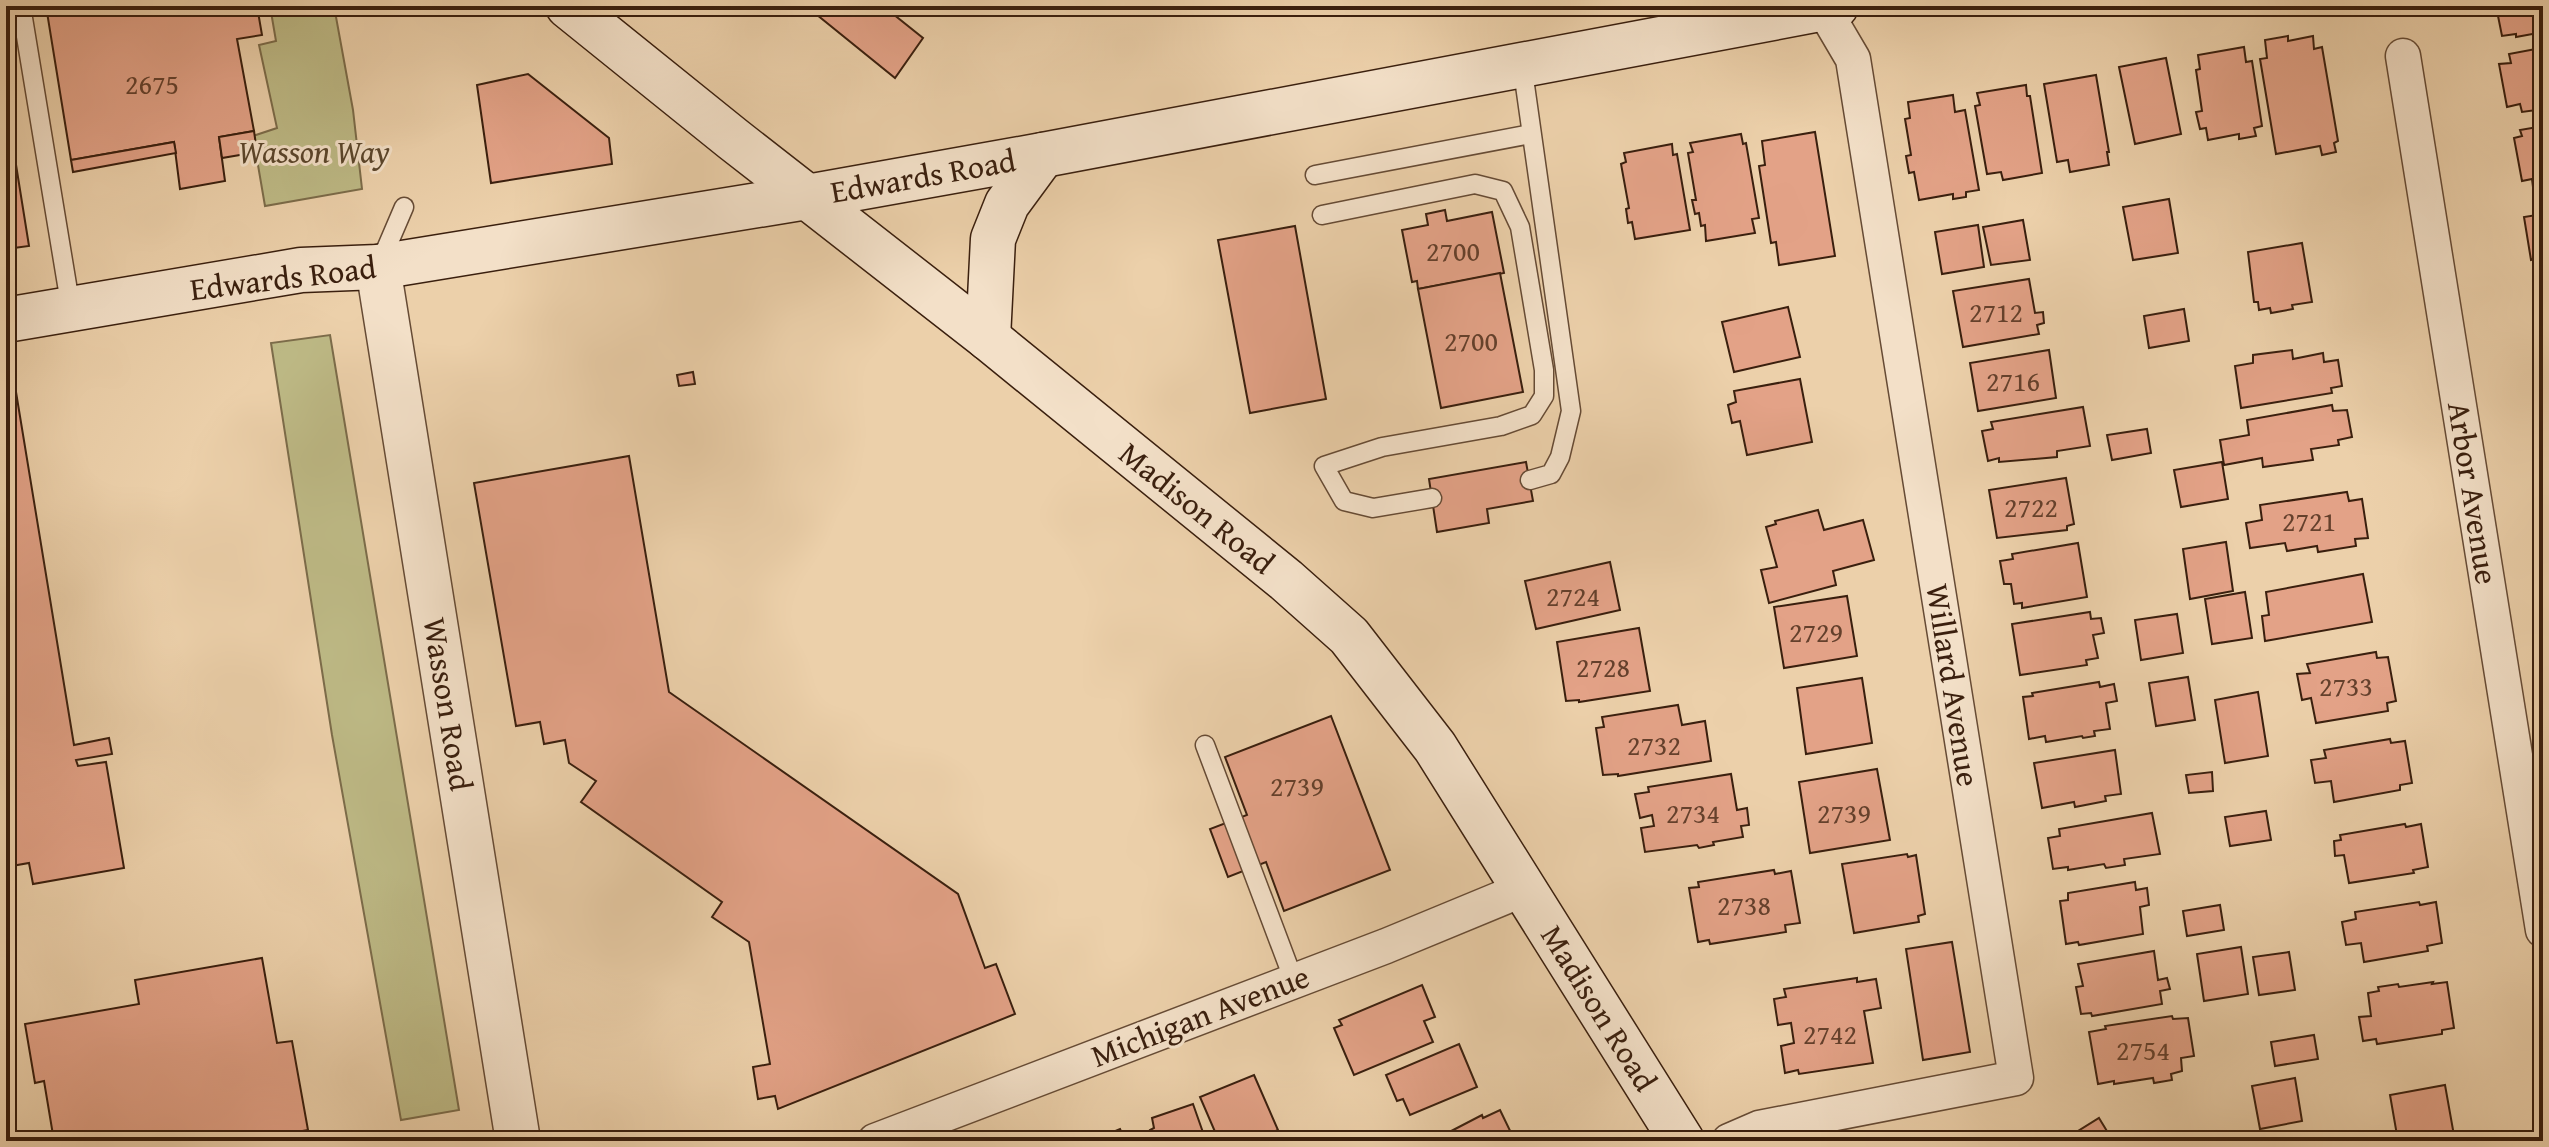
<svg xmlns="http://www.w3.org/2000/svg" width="2549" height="1147" font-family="'Gentium Book Plus',serif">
<rect width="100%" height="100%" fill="#ecd0aa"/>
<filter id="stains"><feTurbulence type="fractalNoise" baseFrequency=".0025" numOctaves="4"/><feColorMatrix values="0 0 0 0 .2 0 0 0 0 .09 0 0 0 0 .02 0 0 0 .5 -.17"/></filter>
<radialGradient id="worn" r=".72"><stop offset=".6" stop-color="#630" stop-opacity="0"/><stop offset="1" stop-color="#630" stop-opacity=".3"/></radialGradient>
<!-- green -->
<g fill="#bdb985" stroke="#7c6c4a" stroke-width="2">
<polygon points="270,6 334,6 353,110 362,189 265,206 253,136 277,128 259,45 276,41"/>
<polygon points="330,335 459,1110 401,1120 332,735 271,343"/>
</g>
<!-- building -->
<g fill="#e3a287" stroke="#3a1f0e" stroke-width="2">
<polygon points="46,6 257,6 262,35 237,39 254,131 219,137 225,181 180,189 174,142 71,160"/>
<polygon points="806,6 883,6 923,38 895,78"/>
<polygon points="2496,6 2543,6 2543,32 2516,37 2516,34 2502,36"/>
<polygon points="2288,36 2288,41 2313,36 2314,49 2322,47 2338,141 2334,143 2336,152 2322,155 2320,146 2276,154 2260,59 2267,58 2265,40"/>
<polygon points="2244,47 2246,62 2252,61 2262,126 2254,128 2256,136 2239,139 2239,134 2208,140 2206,128 2200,129 2196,112 2202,111 2196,70 2200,69 2198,55"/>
<polygon points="2541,48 2543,48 2543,109 2522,112 2520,104 2507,107 2499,64 2511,63 2509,54"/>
<polygon points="2166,58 2181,134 2135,144 2119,67"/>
<polygon points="528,74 609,138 612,164 491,183 477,85"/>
<polygon points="2096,75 2109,152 2107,152 2109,165 2070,172 2068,160 2057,162 2044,84"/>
<polygon points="2026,85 2027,96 2030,96 2042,173 2003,180 2001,172 1987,174 1975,106 1980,105 1977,93"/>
<polygon points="1953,95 1955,112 1965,110 1979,190 1966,192 1966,197 1953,199 1953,194 1919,200 1914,172 1909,173 1906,156 1911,155 1905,119 1910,118 1908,102"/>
<polygon points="6,121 9,121 29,246 6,249"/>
<polygon points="2543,126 2543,185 2533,187 2532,179 2522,181 2514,138 2522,136 2520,130"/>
<polygon points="254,131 257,152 222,158 219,137"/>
<polygon points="1815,132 1835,256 1779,265 1776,242 1771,243 1759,166 1765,165 1762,141"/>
<polygon points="1741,134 1743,144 1746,143 1759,218 1752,219 1755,233 1706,241 1705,225 1701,226 1699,213 1695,214 1692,200 1696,200 1688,153 1693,152 1690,143"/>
<polygon points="174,142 176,153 73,172 71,160"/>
<polygon points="1672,144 1673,155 1677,154 1690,230 1635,239 1632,222 1628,223 1626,209 1629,208 1621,164 1626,162 1624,153"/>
<polygon points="2169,199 2178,253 2133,260 2123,207"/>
<polygon points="2543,207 2543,257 2531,260 2524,217 2537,215 2535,208"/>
<polygon points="1445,210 1447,221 1492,212 1504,273 1418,289 1417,281 1412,282 1402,230 1428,225 1426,214"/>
<polygon points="2023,220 2030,260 1991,265 1983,227"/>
<polygon points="1978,225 1984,267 1942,274 1935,232"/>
<polygon points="1295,226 1326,399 1250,413 1218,240"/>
<polygon points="2302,243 2312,302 2292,305 2293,309 2271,313 2270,308 2259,310 2258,302 2254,302 2248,252"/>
<polygon points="1500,273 1523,392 1441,408 1418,289"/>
<polygon points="2029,279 2035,313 2043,312 2044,323 2037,325 2039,334 1963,347 1953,291"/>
<polygon points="1788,307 1800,357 1734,372 1722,322"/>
<polygon points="2184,309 2189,341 2149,348 2144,316"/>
<polygon points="2049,350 2056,398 1978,411 1970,363"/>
<polygon points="2292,350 2293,359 2323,353 2324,362 2338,360 2342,386 2331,388 2332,393 2241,408 2235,366 2253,363 2253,355"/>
<polygon points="693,372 695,384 679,386 677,375"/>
<polygon points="1800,379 1812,442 1747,455 1740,421 1732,423 1728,405 1736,402 1734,391"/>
<polygon points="16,392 74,745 109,738 112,754 76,760 78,766 106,762 124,868 33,884 29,863 6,867 6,394"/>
<polygon points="2332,405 2333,411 2347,410 2352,437 2338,440 2339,445 2311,449 2313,460 2263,467 2262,458 2224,465 2220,440 2249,435 2247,420"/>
<polygon points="2083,407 2090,446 2057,451 2057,457 1999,462 1999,458 1988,461 1982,431 1993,429 1991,422"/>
<polygon points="2147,429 2151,453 2112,460 2107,435"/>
<polygon points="629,456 669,692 958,894 985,968 996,964 1015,1014 778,1109 775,1096 758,1099 753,1067 770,1064 749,942 712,917 722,902 581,802 596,781 569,763 565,740 544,744 540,722 516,726 474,483"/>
<polygon points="1526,462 1533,501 1487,509 1489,523 1437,532 1429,479"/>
<polygon points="2222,462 2228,499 2181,507 2174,470"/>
<polygon points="2066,478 2074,524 2067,526 2067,530 1997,538 1989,490"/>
<polygon points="2347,492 2349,501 2362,499 2368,538 2355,539 2356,546 2318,552 2317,546 2287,551 2285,543 2250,548 2246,523 2262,520 2260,505"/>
<polygon points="1818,510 1824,530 1863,520 1874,560 1833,571 1836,585 1769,603 1761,570 1777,567 1766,527 1776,524 1775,521"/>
<polygon points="2226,542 2233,591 2190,599 2183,549"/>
<polygon points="2078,543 2087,597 2022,608 2022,603 2014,604 2011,584 2004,584 2000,561 2013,559 2012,554"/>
<polygon points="1610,562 1620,610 1536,629 1525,581"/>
<polygon points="2363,574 2372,622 2265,641 2262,616 2269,615 2266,592"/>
<polygon points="2245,592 2252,638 2212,644 2205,599"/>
<polygon points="1847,596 1857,656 1784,668 1774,607"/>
<polygon points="2090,612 2091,619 2101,618 2104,633 2093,635 2098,658 2086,660 2087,665 2020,675 2012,624"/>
<polygon points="2177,614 2183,653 2141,660 2135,620"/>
<polygon points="1639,628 1650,691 1579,702 1579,700 1566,701 1557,642"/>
<polygon points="2376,652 2377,658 2388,657 2396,701 2387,703 2388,711 2316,723 2311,698 2302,700 2297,674 2310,673 2307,664"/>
<polygon points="2188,677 2195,720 2156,726 2149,683"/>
<polygon points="1862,678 1872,743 1806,754 1797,688"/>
<polygon points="2099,682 2100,687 2114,684 2117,701 2106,703 2110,729 2094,731 2095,736 2083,738 2082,736 2046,742 2045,736 2029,739 2023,697 2033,696 2032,693"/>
<polygon points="2258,692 2268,756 2225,763 2215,700"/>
<polygon points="1678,705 1682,725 1705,721 1711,761 1618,776 1618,774 1603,775 1596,728 1604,727 1602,717"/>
<polygon points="1331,716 1390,870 1284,911 1266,862 1228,877 1210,829 1247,815 1225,757"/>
<polygon points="2390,739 2391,743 2405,741 2412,783 2400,785 2400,790 2334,802 2331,781 2315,783 2311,760 2326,758 2324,750"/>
<polygon points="2115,750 2121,794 2105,796 2106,801 2075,807 2074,802 2042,808 2034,763"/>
<polygon points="1877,769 1890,840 1810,853 1799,782"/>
<polygon points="2212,772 2213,791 2189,793 2186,775"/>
<polygon points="1731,774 1737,810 1747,808 1749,825 1741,826 1743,837 1713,842 1714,845 1699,848 1697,845 1645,852 1641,828 1654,826 1652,815 1640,818 1635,794 1649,792 1648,787"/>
<polygon points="2266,811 2271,840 2230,846 2225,817"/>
<polygon points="2152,813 2160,854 2124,859 2125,865 2106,868 2104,864 2068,870 2068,867 2053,869 2048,838 2060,836 2059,829"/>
<polygon points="2405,824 2406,827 2421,824 2428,867 2413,870 2414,873 2349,883 2344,855 2335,856 2334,841 2341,840 2340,835"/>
<polygon points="1907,854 1908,857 1916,855 1925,914 1918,916 1919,922 1854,933 1842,864"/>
<polygon points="1774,870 1775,874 1791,871 1800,923 1785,925 1786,932 1710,944 1709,940 1698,942 1689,888 1699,887 1698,882"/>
<polygon points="2135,882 2136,890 2147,888 2149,905 2140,907 2143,934 2079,945 2078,942 2066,944 2060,901 2068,900 2068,893"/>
<polygon points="2419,902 2420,905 2436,902 2442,943 2427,946 2428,951 2364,962 2361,943 2346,945 2342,922 2356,919 2355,912"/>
<polygon points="2220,905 2224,930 2187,936 2183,911"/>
<polygon points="1952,942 1970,1052 1923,1060 1906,949"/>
<polygon points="2241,947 2248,994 2204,1001 2197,954"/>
<polygon points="2154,951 2158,980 2167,978 2170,989 2160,991 2162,1004 2092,1016 2091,1013 2081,1014 2076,987 2083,986 2078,964"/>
<polygon points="2289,952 2295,990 2259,995 2253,957"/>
<polygon points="262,958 277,1043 292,1041 308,1130 246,1141 54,1141 44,1081 35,1083 25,1024 139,1004 135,980"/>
<polygon points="1857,978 1857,982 1876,979 1881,1008 1864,1011 1873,1063 1799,1074 1798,1070 1785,1073 1781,1046 1794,1043 1791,1023 1778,1025 1774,999 1786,997 1784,989"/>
<polygon points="2433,982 2432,984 2447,982 2454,1028 2442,1030 2442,1034 2377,1044 2376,1039 2363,1041 2359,1017 2371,1016 2368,993 2379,991 2378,987 2398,984 2399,987"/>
<polygon points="1422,985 1435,1017 1424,1021 1433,1042 1354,1075 1334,1028 1342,1025 1339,1020"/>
<polygon points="2172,1016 2173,1019 2188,1018 2194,1056 2181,1058 2182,1071 2171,1074 2172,1080 2154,1083 2153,1078 2114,1084 2114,1081 2098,1084 2089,1032 2106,1029 2105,1026"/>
<polygon points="2314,1035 2318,1059 2275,1066 2271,1042"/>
<polygon points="1459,1044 1477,1087 1410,1115 1403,1099 1397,1101 1386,1075"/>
<polygon points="1254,1075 1278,1130 1258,1139 1259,1141 1219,1141 1200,1097"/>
<polygon points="2295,1078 2302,1121 2260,1129 2252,1086"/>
<polygon points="2445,1085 2455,1141 2398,1141 2390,1095"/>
<polygon points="1193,1104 1206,1141 1154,1141 1150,1130 1154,1128 1152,1118"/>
<polygon points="1500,1110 1515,1141 1432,1141 1482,1115 1483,1118"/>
<polygon points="2099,1118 2113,1141 2062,1141"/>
<polygon points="1120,1129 1125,1141 1091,1141"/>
</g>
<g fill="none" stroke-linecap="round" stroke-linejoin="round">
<!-- service casing -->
<g stroke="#664b35" stroke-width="21">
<g id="service">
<polyline points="21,6 71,309"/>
<polyline points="1522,64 1571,411 1560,457 1551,474 1530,480"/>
<polyline points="1315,175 1531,134"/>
<polyline points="1322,215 1475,184 1503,191 1520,227 1544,370 1544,396 1532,415 1501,426 1382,447 1324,466 1344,501 1373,508 1432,498"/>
<polyline points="380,263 404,207"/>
<polyline points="1205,745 1294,981"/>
</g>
</g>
<!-- minor casing -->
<g stroke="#664b35" stroke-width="37">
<g id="minor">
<polyline points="2403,56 2543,930"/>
<polyline points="875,1141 1386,946 1524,889"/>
<polyline points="1729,1141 1759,1128 2016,1078 1853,59 1823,8"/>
</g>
</g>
<!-- tertiary casing -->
<g stroke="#664b35" stroke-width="47">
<polyline id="tertiary" points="378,267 518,1141"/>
</g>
<!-- secondary casing -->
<g stroke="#3a1f0e" stroke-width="47">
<g id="secondary">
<polyline points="568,6 733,139 988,338 1286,580 1349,636 1435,747 1682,1141"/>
<polyline points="6,320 301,270 378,267 807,197 1043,155 1836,6"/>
<polyline points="988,338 993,239 1007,204 1043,155"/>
</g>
</g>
<!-- service -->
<use href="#service" stroke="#f3e0c8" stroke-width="18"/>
<!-- minor -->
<use href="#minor" stroke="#f3e0c8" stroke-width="34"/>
<!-- tertiary -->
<use href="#tertiary" stroke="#f3e0c8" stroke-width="44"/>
<!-- secondary -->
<use href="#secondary" stroke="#f3e0c8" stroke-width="44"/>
</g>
<g text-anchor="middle" stroke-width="6" stroke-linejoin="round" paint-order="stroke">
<!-- number labels -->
<g font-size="28" fill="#64402c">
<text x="152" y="94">2675</text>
<text x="1453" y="261">2700</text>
<text x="1996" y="322">2712</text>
<text x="1471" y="351">2700</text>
<text x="2013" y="391">2716</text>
<text x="2031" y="517">2722</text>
<text x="2309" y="531">2721</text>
<text x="1573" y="606">2724</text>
<text x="1816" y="642">2729</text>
<text x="1603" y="677">2728</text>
<text x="2346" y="696">2733</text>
<text x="1654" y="755">2732</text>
<text x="1297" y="796">2739</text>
<text x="1693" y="823">2734</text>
<text x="1844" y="823">2739</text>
<text x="1744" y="915">2738</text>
<text x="1830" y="1044">2742</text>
<text x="2143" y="1060">2754</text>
</g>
<!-- park labels -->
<g font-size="32" font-style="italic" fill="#5b462c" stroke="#f3e0c8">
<text x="314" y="163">Wasson Way</text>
</g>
<!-- street labels -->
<g font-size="32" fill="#3a1f0e" stroke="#f3e0c8">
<text transform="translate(923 176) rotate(-10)" y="11">Edwards Road</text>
<text transform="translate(283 278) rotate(-7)" y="11">Edwards Road</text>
<text transform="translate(2473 493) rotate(81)" y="11">Arbor Avenue</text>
<text transform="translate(1197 508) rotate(39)" y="11">Madison Road</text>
<text transform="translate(1953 685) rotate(81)" y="11">Willard Avenue</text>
<text transform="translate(448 704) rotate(81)" y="11">Wasson Road</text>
<text transform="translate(1599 1008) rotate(58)" y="11">Madison Road</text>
<text transform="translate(1200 1016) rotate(-21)" y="11">Michigan Avenue</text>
</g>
</g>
<!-- margin -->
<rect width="2549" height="1147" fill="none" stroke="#ecd0aa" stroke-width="32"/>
<rect x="8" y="8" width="2533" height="1131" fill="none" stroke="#3a1f0e" stroke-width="4"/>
<rect x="16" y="16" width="2517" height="1115" fill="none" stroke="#3a1f0e" stroke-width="2"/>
<rect width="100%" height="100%" filter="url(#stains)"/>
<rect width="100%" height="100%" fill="url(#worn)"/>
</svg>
